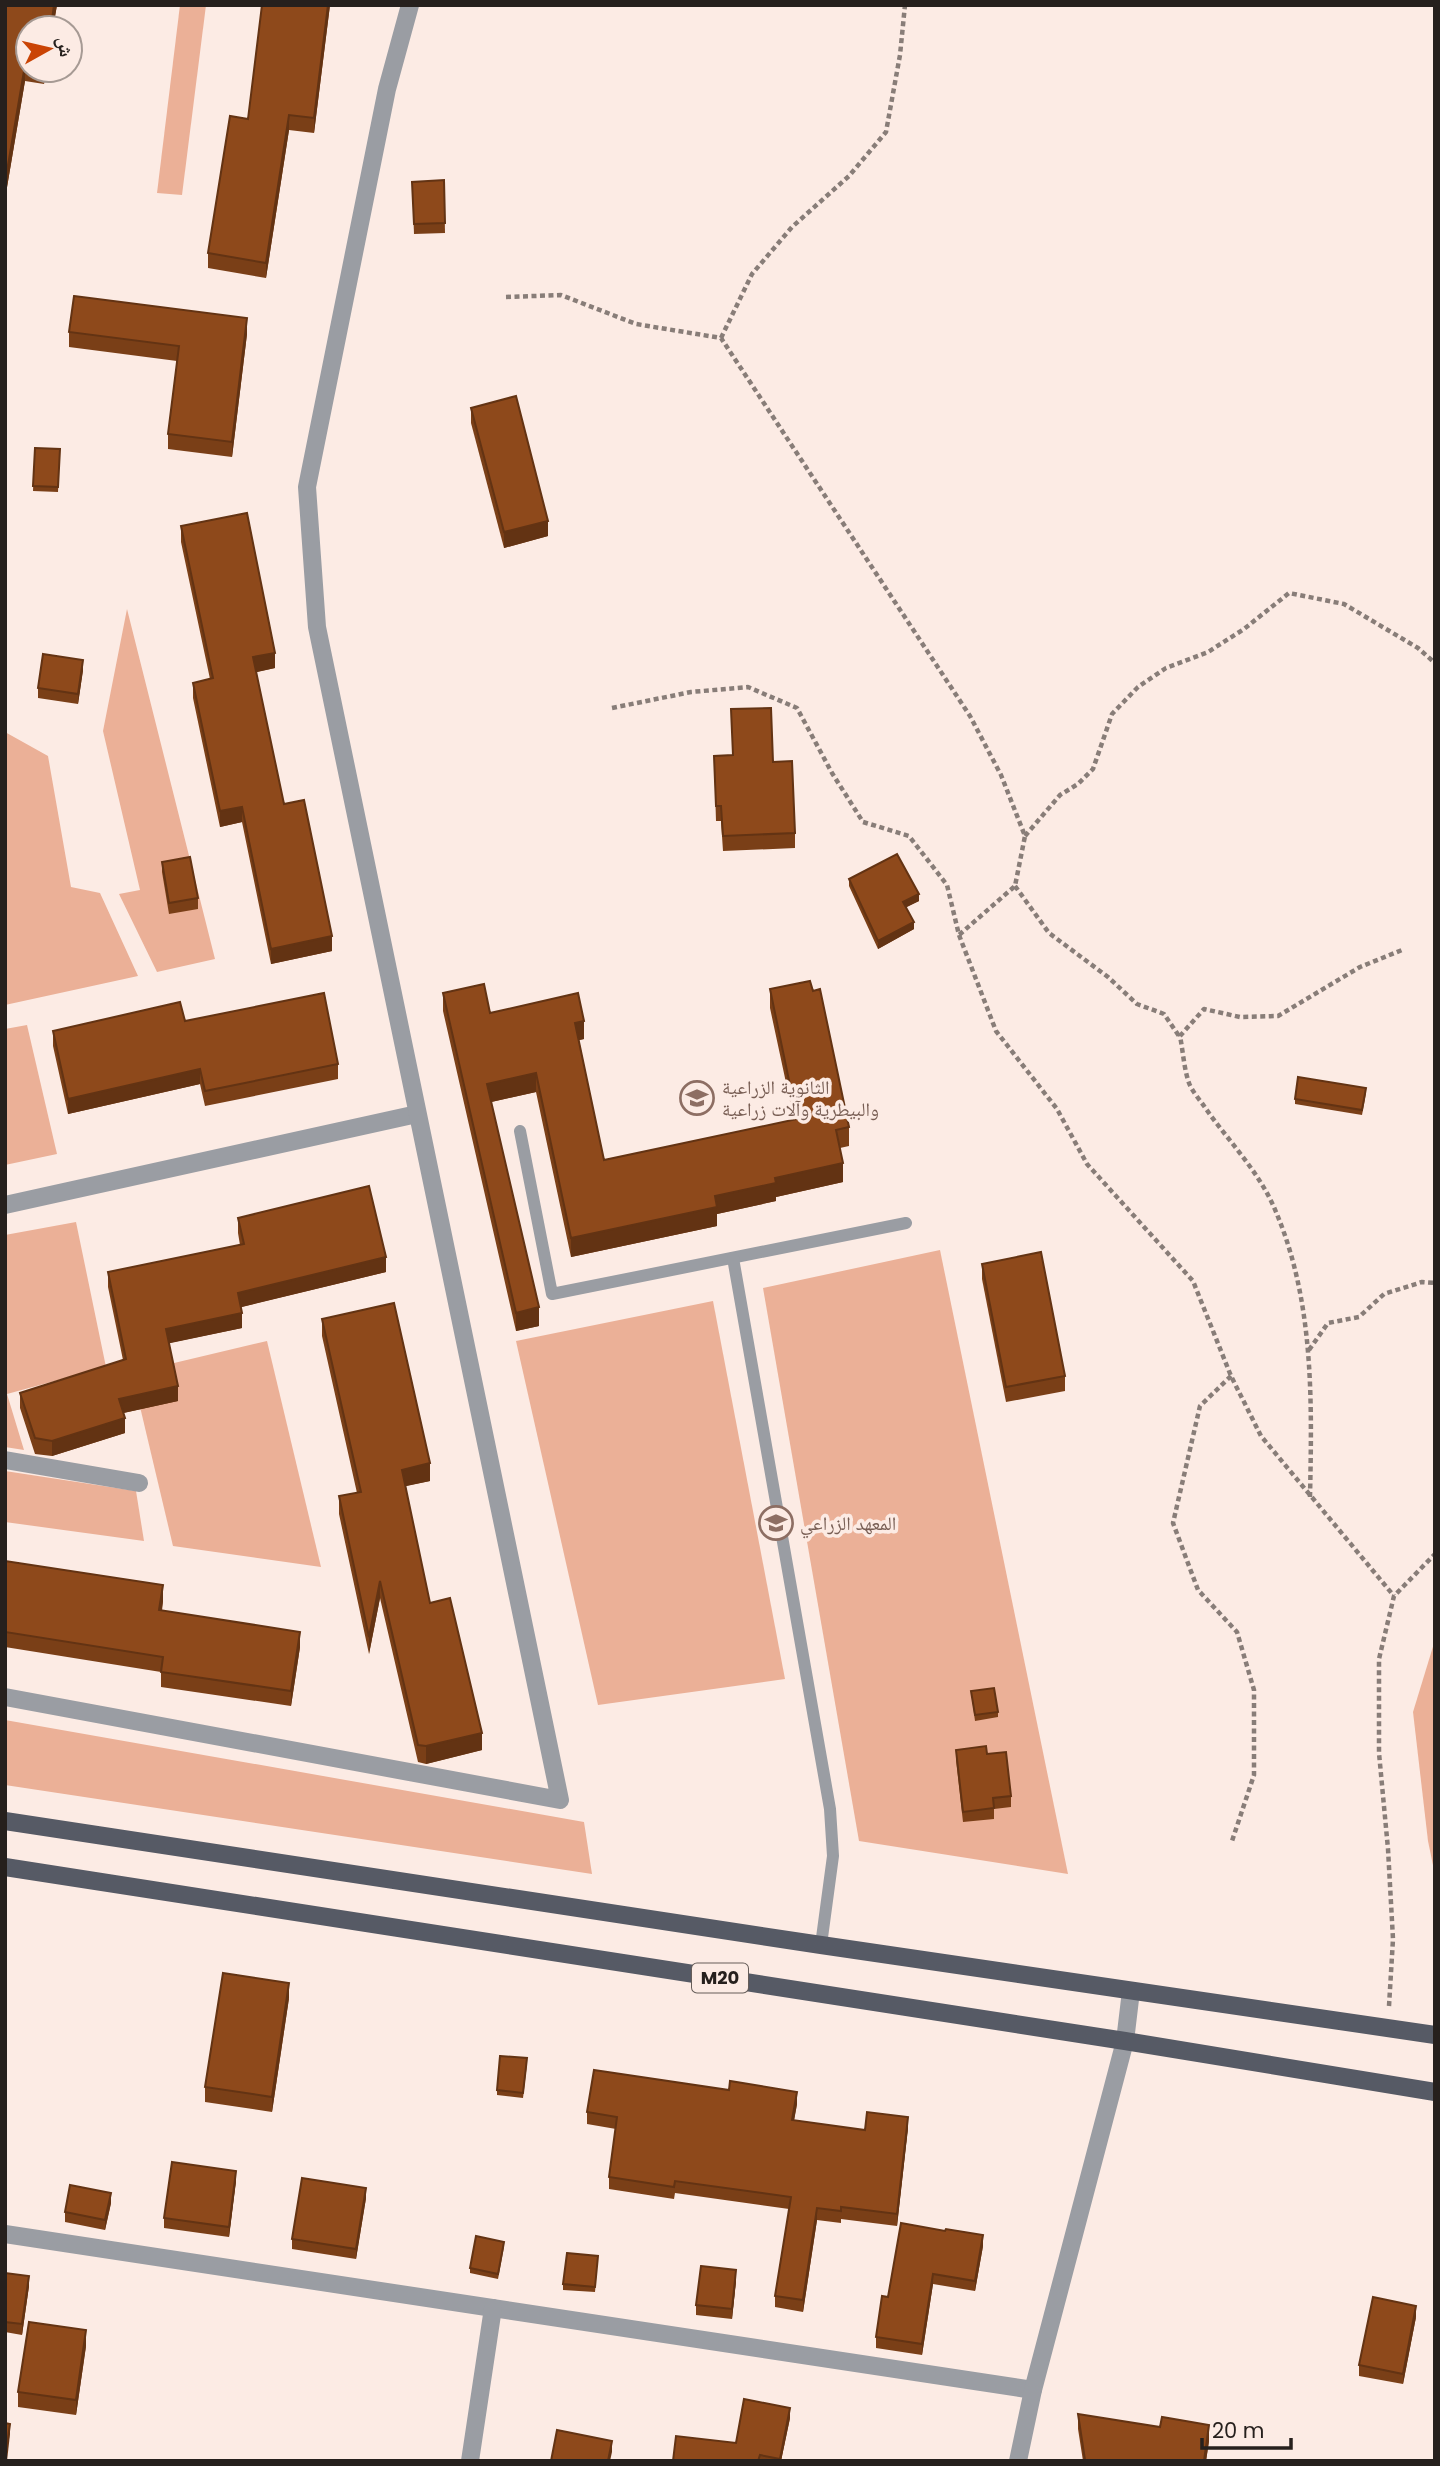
<svg xmlns="http://www.w3.org/2000/svg" width="1440" height="2466" font-family="Poppins,'Noto Naskh Arabic',sans-serif">
<rect width="100%" height="100%" fill="#fcebe4"/>
<!-- green -->
<g fill="#ebb097">
<polygon points="180,5 206,5 182,195 157,193"/>
<polygon points="127,609 215,959 157,972 119,894 140,890 103,731"/>
<polygon points="5,732 48,756 71,887 100,893 138,976 5,1005"/>
<polygon points="27,1025 57,1154 5,1165 5,1029"/>
<polygon points="76,1222 106,1367 7,1394 24,1450 5,1447 5,1235"/>
<polygon points="940,1250 1068,1874 859,1841 763,1288"/>
<polygon points="713,1301 785,1679 598,1705 516,1341"/>
<polygon points="267,1341 321,1567 173,1546 132,1373"/>
<polygon points="5,1471 136,1491 144,1541 5,1522"/>
<polygon points="1435,1640 1435,1875 1428,1841 1413,1712"/>
<polygon points="5,1720 584,1822 592,1874 5,1785"/>
</g>
<g fill="none" stroke-linecap="round" stroke-linejoin="round">
<!-- path -->
<g stroke="#887d78" stroke-width="4.5" stroke-dasharray="5 3.5" stroke-linecap="butt">
<polyline points="506,297 561,295 636,324 721,338 970,716 1001,775 1025,836 1015,886 959,935"/>
<polyline points="721,338 752,274 792,227 849,176 886,132 900,55 905,5"/>
<polyline points="612,708 691,692 748,687 797,708 832,773 863,822 909,836 947,885 959,935 996,1031 1057,1109 1087,1164 1193,1281 1231,1376 1261,1436 1394,1596"/>
<polyline points="1025,836 1060,795 1078,784 1093,769 1112,714 1138,687 1166,668 1208,652 1244,629 1289,593 1344,604 1418,648 1435,663"/>
<polyline points="1015,886 1049,933 1108,977 1137,1004 1164,1014 1179,1036"/>
<polyline points="1309,1350 1328,1323 1359,1317 1384,1294 1422,1282 1435,1283"/>
<polyline points="1231,1376 1200,1406 1173,1523 1198,1590 1237,1632 1254,1690 1254,1775 1232,1841"/>
<path d="M1310 1497C1312 1400 1314 1302 1276 1212 1260 1172 1228 1141 1204 1106 1199 1099 1192 1091 1189 1083 1184 1069 1183 1051 1180 1036L1204 1009 1240 1017 1278 1016 1360 967 1402 950"/>
<polyline points="1389,2006 1393,1939 1388,1849 1379,1753 1379,1659 1394,1596 1435,1554"/>
</g>
<!-- service -->
<g stroke="#9a9da3" stroke-width="12">
<polyline points="520,1131 552,1294 906,1223"/>
<polyline points="733,1258 830,1809 833,1856 821,1945"/>
</g>
<!-- minor -->
<g stroke="#9a9da3" stroke-width="18">
<polyline points="5,1205 417,1114"/>
<polyline points="5,1460 139,1483"/>
<polyline points="5,1697 560,1800 317,627 307,487 387,89 410,5"/>
<polyline points="5,2234 1033,2390"/>
<polyline points="470,2461 493,2308"/>
<polyline points="1018,2461 1033,2390 1125,2041 1131,1991"/>
</g>
<!-- primary -->
<g stroke="#565a65" stroke-width="18">
<polyline points="5,1821 821,1945 1435,2035"/>
<polyline points="5,1867 1125,2041 1435,2092"/>
</g>
</g>
<!-- wall -->
<g fill="#7a3f17">
<polygon points="5,5 57,5 53,28 28,28 28,70 46,70 44,84 25,81 5,199"/>
<polygon points="330,5 314,133 289,130 266,278 208,268 208,253 248,119"/>
<polygon points="444,180 445,233 414,234 412,182"/>
<polygon points="69,332 247,334 232,457 168,449 168,434 177,361 69,347"/>
<polygon points="471,408 548,536 504,548 471,423"/>
<polygon points="35,448 60,449 58,492 33,491"/>
<polygon points="181,526 275,668 256,672 284,804 332,951 271,964 242,822 220,827 193,698 193,683 210,679 181,542"/>
<polygon points="83,670 78,704 38,698 38,688"/>
<polygon points="731,709 773,762 795,833 795,848 723,851 721,821 716,821 714,756 733,755"/>
<polygon points="162,862 198,898 198,909 169,914 162,872"/>
<polygon points="849,879 919,901 906,907 914,929 878,949 849,886"/>
<polygon points="770,989 849,1127 849,1146 840,1148 843,1182 776,1197 776,1201 717,1214 717,1226 571,1257 536,1092 491,1102 539,1326 516,1331 443,1011 443,993 490,1013 584,1039 579,1040 604,1160 794,1120 770,1008"/>
<polygon points="185,1021 338,1064 338,1079 205,1106 200,1084 68,1114 53,1046 53,1031"/>
<polygon points="1366,1093 1362,1115 1295,1104 1295,1099"/>
<polygon points="238,1218 386,1272 241,1307 242,1328 169,1343 178,1401 123,1413 125,1433 52,1456 35,1454 20,1408 20,1393 123,1360 108,1287 108,1272 240,1245 238,1233"/>
<polygon points="982,1264 1065,1376 1065,1391 1006,1402 982,1279"/>
<polygon points="322,1319 430,1481 405,1486 430,1603 482,1750 426,1764 418,1762 380,1598 369,1654 339,1514 339,1496 357,1493 322,1336"/>
<polygon points="5,1561 163,1601 162,1611 300,1647 291,1706 161,1687 161,1672 5,1647"/>
<polygon points="971,1691 998,1712 998,1717 975,1721"/>
<polygon points="956,1750 987,1754 1011,1796 1011,1807 994,1809 994,1819 963,1822 956,1760"/>
<polygon points="289,1998 272,2112 205,2102 205,2087"/>
<polygon points="527,2064 523,2098 497,2095 497,2090"/>
<polygon points="797,2104 794,2120 865,2130 908,2128 897,2226 841,2219 841,2223 817,2220 803,2312 775,2307 775,2296 789,2209 675,2193 674,2199 609,2189 609,2177 616,2129 587,2124 587,2112"/>
<polygon points="236,2181 229,2237 164,2228 164,2218"/>
<polygon points="366,2198 356,2259 292,2249 292,2239"/>
<polygon points="111,2203 105,2230 65,2222 65,2212"/>
<polygon points="983,2246 975,2291 933,2284 922,2355 876,2348 876,2337 888,2297"/>
<polygon points="504,2247 498,2279 470,2273 470,2268"/>
<polygon points="598,2256 595,2292 563,2290 563,2284"/>
<polygon points="5,2273 29,2286 22,2335 5,2332"/>
<polygon points="736,2281 732,2319 696,2315 696,2305"/>
<polygon points="1416,2317 1403,2384 1359,2376 1359,2365"/>
<polygon points="86,2346 76,2415 18,2407 18,2392"/>
<polygon points="1078,2414 1209,2441 1206,2461 1083,2461 1078,2429"/>
<polygon points="790,2418 781,2461 673,2461 736,2443"/>
</g>
<!-- shaded-wall -->
<g fill="#633313">
<polygon points="54,5 57,5 53,28 51,28"/>
<polygon points="328,5 330,5 314,133 314,118"/>
<polygon points="25,65 25,81 5,199 5,183"/>
<polygon points="44,70 46,70 44,84"/>
<polygon points="289,115 289,130 266,278 266,263"/>
<polygon points="247,318 247,334 232,457 232,442"/>
<polygon points="548,521 548,536 504,548 504,532"/>
<polygon points="275,653 275,668 253,673 253,657"/>
<polygon points="83,660 83,670 78,704 78,694"/>
<polygon points="242,807 242,822 220,827 220,811"/>
<polygon points="919,894 919,901 903,909 903,902"/>
<polygon points="914,922 914,929 878,949 878,941"/>
<polygon points="332,936 332,951 271,964 271,949"/>
<polygon points="584,1021 584,1039 575,1041 575,1023"/>
<polygon points="200,1069 200,1084 68,1114 68,1099"/>
<polygon points="536,1073 536,1092 487,1103 487,1084"/>
<polygon points="843,1163 843,1182 776,1197 776,1201 717,1214 717,1226 571,1257 571,1238 775,1178"/>
<polygon points="386,1257 386,1272 238,1308 238,1293"/>
<polygon points="539,1307 539,1326 516,1331 516,1313"/>
<polygon points="242,1313 242,1328 166,1344 166,1329"/>
<polygon points="178,1386 178,1401 119,1414 119,1399"/>
<polygon points="125,1418 125,1433 52,1456 52,1441"/>
<polygon points="430,1463 430,1481 402,1487 402,1470"/>
<polygon points="380,1581 380,1598 369,1654 369,1637"/>
<polygon points="163,1585 163,1601 159,1625 159,1610"/>
<polygon points="300,1632 300,1647 291,1706 291,1691"/>
<polygon points="482,1733 482,1750 426,1764 426,1746"/>
<polygon points="289,1983 289,1998 272,2112 272,2097"/>
<polygon points="797,2092 797,2104 792,2132 792,2120"/>
<polygon points="908,2117 908,2128 897,2226 897,2214"/>
<polygon points="236,2171 236,2181 229,2237 229,2227"/>
<polygon points="366,2188 366,2198 356,2259 356,2249"/>
<polygon points="111,2193 111,2203 105,2230 105,2220"/>
<polygon points="817,2208 817,2220 803,2312 803,2300"/>
<polygon points="983,2235 983,2246 975,2291 975,2281"/>
<polygon points="736,2270 736,2281 732,2319 732,2309"/>
<polygon points="933,2274 933,2284 922,2355 922,2344"/>
<polygon points="29,2276 29,2286 22,2335 22,2324"/>
<polygon points="1416,2306 1416,2317 1403,2384 1403,2374"/>
<polygon points="86,2330 86,2346 76,2415 76,2400"/>
<polygon points="790,2408 790,2418 781,2461 780,2461"/>
<polygon points="10,2424 10,2434 7,2461 5,2461"/>
<polygon points="1209,2425 1209,2441 1206,2461 1204,2461"/>
<polygon points="612,2441 612,2452 610,2461 608,2461"/>
</g>
<!-- building -->
<g fill="#8e491b" stroke="#633313" stroke-width="2">
<polygon points="5,5 54,5 51,28 28,28 28,66 25,65 5,183"/>
<polygon points="262,5 328,5 314,118 289,115 266,263 208,253 230,116 248,119"/>
<polygon points="444,180 445,223 414,224 412,182"/>
<polygon points="74,296 247,318 232,442 168,434 179,346 69,332"/>
<polygon points="516,396 548,521 504,532 471,408"/>
<polygon points="35,448 60,449 58,487 33,486"/>
<polygon points="247,513 275,653 253,657 284,804 304,800 332,936 271,949 242,807 220,811 193,683 213,678 181,526"/>
<polygon points="43,654 83,660 78,694 38,688"/>
<polygon points="771,708 773,762 792,761 795,833 723,836 721,806 716,806 714,756 733,755 731,709"/>
<polygon points="897,854 919,894 903,902 914,922 878,941 849,879"/>
<polygon points="190,857 198,898 169,903 162,862"/>
<polygon points="810,981 813,991 820,989 849,1127 836,1130 843,1163 775,1178 776,1183 715,1196 717,1207 571,1238 536,1073 487,1084 539,1307 516,1313 443,993 484,984 490,1013 578,993 584,1021 575,1023 604,1160 797,1119 770,989"/>
<polygon points="324,993 338,1064 205,1091 200,1069 68,1099 53,1031 180,1002 185,1021"/>
<polygon points="1298,1077 1366,1088 1362,1110 1295,1099"/>
<polygon points="369,1186 386,1257 238,1293 242,1313 166,1329 178,1386 119,1399 125,1418 52,1441 35,1438 20,1393 126,1359 108,1272 244,1244 238,1218"/>
<polygon points="1041,1252 1065,1376 1006,1387 982,1264"/>
<polygon points="394,1303 430,1463 402,1470 430,1603 450,1598 482,1733 426,1746 418,1745 380,1581 369,1637 339,1496 361,1492 322,1319"/>
<polygon points="5,1561 163,1585 159,1610 300,1632 291,1691 161,1672 163,1657 5,1632"/>
<polygon points="994,1688 998,1712 975,1715 971,1691"/>
<polygon points="986,1746 987,1754 1006,1752 1011,1796 993,1798 994,1808 963,1812 956,1750"/>
<polygon points="223,1973 289,1983 272,2097 205,2087"/>
<polygon points="500,2056 527,2058 523,2093 497,2090"/>
<polygon points="594,2070 729,2090 730,2081 797,2092 792,2120 865,2130 867,2112 908,2117 897,2214 841,2207 841,2211 817,2208 803,2300 775,2296 791,2197 675,2181 674,2187 609,2177 617,2117 587,2112"/>
<polygon points="172,2162 236,2171 229,2227 164,2218"/>
<polygon points="302,2178 366,2188 356,2249 292,2239"/>
<polygon points="70,2185 111,2193 105,2220 65,2212"/>
<polygon points="901,2223 945,2231 946,2229 983,2235 975,2281 933,2274 922,2344 876,2337 882,2296 888,2297"/>
<polygon points="476,2236 504,2242 498,2274 470,2268"/>
<polygon points="567,2253 598,2256 595,2287 563,2284"/>
<polygon points="701,2266 736,2270 732,2309 696,2305"/>
<polygon points="5,2273 29,2276 22,2324 5,2322"/>
<polygon points="1373,2297 1416,2306 1403,2374 1359,2365"/>
<polygon points="29,2322 86,2330 76,2400 18,2392"/>
<polygon points="744,2399 790,2408 780,2459 760,2455 758,2461 673,2461 676,2436 736,2443"/>
<polygon points="1078,2414 1160,2427 1162,2417 1209,2425 1204,2461 1085,2460"/>
<polygon points="5,2423 10,2424 5,2460"/>
<polygon points="557,2430 612,2441 608,2461 551,2461"/>
</g>
<!-- icons -->
<defs>
<g id="school-ring" transform="scale(1.75)"><circle r="9.5" fill="#fcebe4" stroke="#8d6e63" stroke-width="1.5"/><path d="M0-5L7-2L0 1L-7-2ZM-4 1L0 2.5L4 1V4Q0 6-4 4Z" fill="#8d6e63"/></g>
<g id="university-ring" transform="scale(1.75)"><circle r="9.5" fill="#fcebe4" stroke="#8d6e63" stroke-width="1.5"/><path d="M0-5L7-2L0 1L-7-2ZM-4 1L0 2.5L4 1V4Q0 6-4 4Z" fill="#8d6e63"/></g>
</defs>
<g fill-rule="evenodd">
<use href="#school-ring" x="697" y="1098"/>
<use href="#university-ring" x="776" y="1523"/>
</g>
<g text-anchor="middle" stroke-width="7" stroke-linejoin="round" paint-order="stroke">
<!-- shield labels -->
<rect fill="#fcebe4" stroke="#665d59" stroke-width="2" x="692" y="1963.5" width="56" height="29" rx="5"/>
<g font-size="18" font-weight="bold" fill="#26201d">
<text x="720" y="1984">M20</text>
</g>
<!-- education labels -->
<g font-size="19" fill="#785e54" stroke="#fcebe4" text-anchor="start">
<text x="722" y="1094">الثانوية الزراعية<tspan x="722" dy="22">والبيطرية وآلات زراعية</tspan></text>
<text x="800" y="1530">المعهد الزراعي</text>
</g>
</g>
<!-- border -->
<rect width="1440" height="2466" fill="none" stroke="#26201d" stroke-width="14"/>
<!-- north arrow -->
<g transform="translate(49 49) rotate(82)"><circle r="33" fill="#fcebe4" stroke="#a69a94" stroke-width="2"/>
<path d="M0-5L12 26L0 18L-12 26Z" fill="#ca4405"/>
<text y="-10" font-size="19" font-weight="bold" text-anchor="middle" fill="#26201d">ش</text>
</g>
<!-- scale -->
<path d="M1202 2438v10h89v-10" fill="none" stroke="#26201d" stroke-width="3.5"/>
<text x="1212" y="2438" font-size="21" fill="#26201d" stroke="#fcebe4" stroke-width="5" paint-order="stroke">20 m</text>
</svg>
